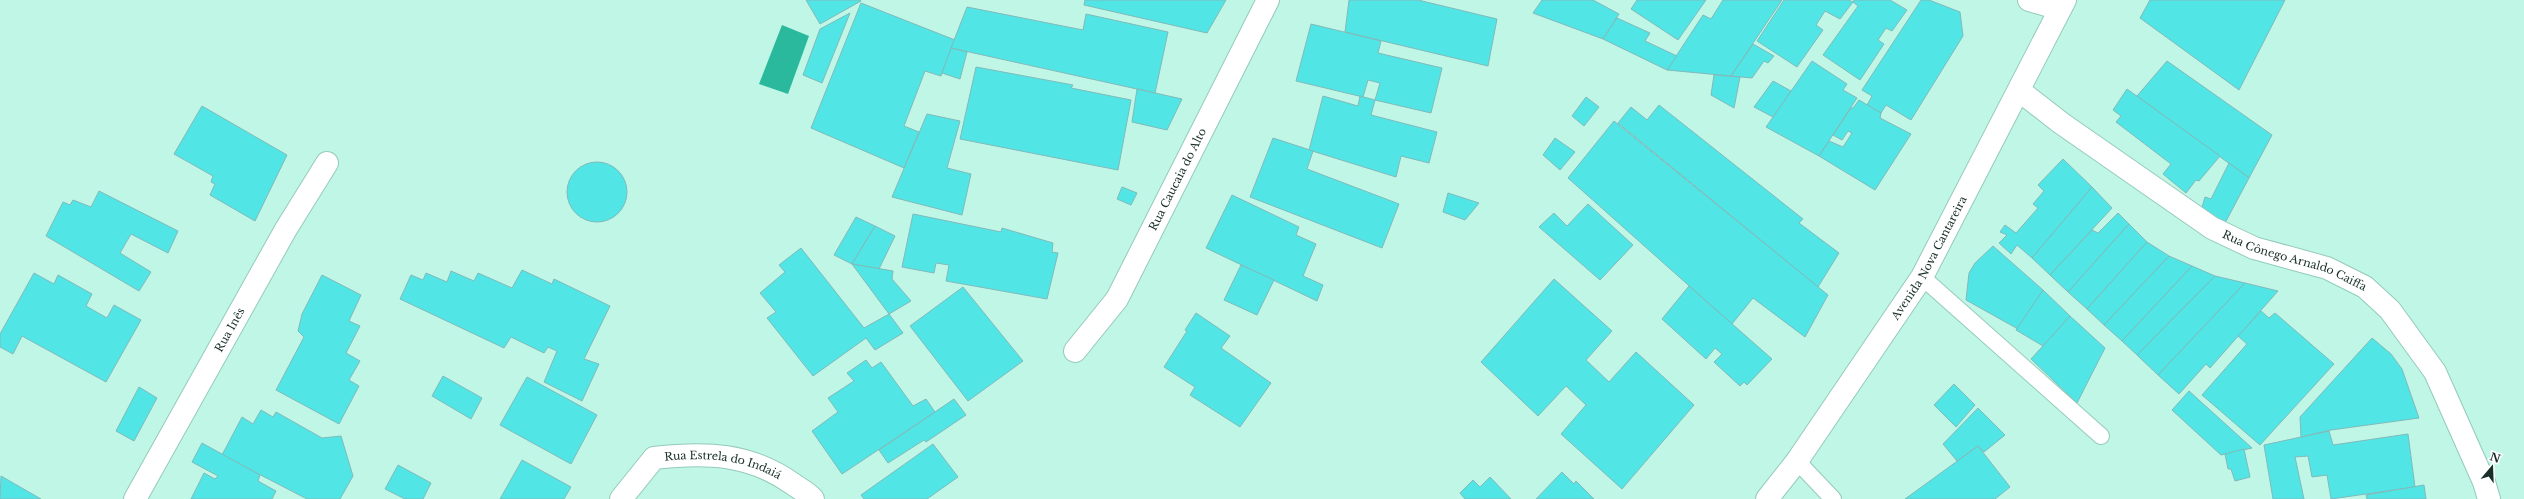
<svg xmlns="http://www.w3.org/2000/svg" width="2524" height="499" font-family="'Libre Baskerville',serif">
<rect width="100%" height="100%" fill="#bff6e6"/>
<!-- water -->
<polygon fill="#2bb99d" points="782,25 809,36 788,94 759,84"/>
<!-- building -->
<g fill="#52e5e6" stroke="#80baba">
<polygon points="806,0 860,0 861,1 820,24"/>
<polygon points="1085,0 1226,0 1207,33 1084,5"/>
<polygon points="1349,0 1418,0 1497,19 1488,66 1345,32"/>
<polygon points="1542,0 1593,0 1619,14 1603,39 1533,13"/>
<polygon points="1637,0 1706,0 1678,40 1631,9"/>
<polygon points="1723,0 1782,0 1731,76 1667,70 1703,15 1711,19"/>
<polygon points="1784,0 1849,0 1853,2 1840,19 1825,11 1816,25 1823,30 1797,67 1757,41"/>
<polygon points="1854,0 1890,0 1907,10 1892,31 1886,28 1878,40 1884,44 1860,80 1823,55 1858,6 1853,2"/>
<polygon points="1921,0 1929,0 1960,12 1963,36 1911,120 1886,105 1881,113 1867,105 1872,96 1862,90"/>
<polygon points="2150,0 2285,0 2239,90 2140,18"/>
<polygon points="861,3 955,40 941,76 925,71 904,126 919,132 904,168 811,128"/>
<polygon points="967,7 1083,30 1086,14 1168,32 1155,93 951,48"/>
<polygon points="850,13 822,83 803,75 820,29"/>
<polygon points="1617,18 1650,33 1645,41 1677,56 1667,70 1603,39"/>
<polygon points="1311,24 1381,41 1378,53 1442,68 1431,113 1375,100 1380,83 1368,80 1363,97 1296,81"/>
<polygon points="1753,44 1774,56 1768,63 1764,61 1752,78 1731,76"/>
<polygon points="951,48 967,52 960,79 942,73"/>
<polygon points="1812,61 1847,84 1843,90 1857,98 1819,156 1766,127"/>
<polygon points="2167,61 2272,135 2249,178 2137,96"/>
<polygon points="976,67 1073,85 1071,88 1131,100 1118,170 960,139"/>
<polygon points="1714,75 1740,77 1734,108 1711,95"/>
<polygon points="1773,81 1791,91 1773,117 1754,107"/>
<polygon points="1137,89 1182,99 1167,130 1132,122"/>
<polygon points="2127,89 2220,156 2199,181 2196,180 2186,193 2163,174 2171,164 2116,122 2121,116 2113,110"/>
<polygon points="1323,96 1358,106 1360,96 1375,100 1371,115 1437,132 1429,163 1401,156 1396,177 1309,150"/>
<polygon points="1586,97 1599,107 1584,126 1572,116"/>
<polygon points="1859,100 1881,113 1880,118 1911,134 1875,190 1819,156 1829,141 1843,147 1852,133 1848,131 1842,140 1833,135 1851,108 1853,108"/>
<polygon points="1659,105 1803,219 1799,223 1839,253 1818,287 1618,123 1631,107 1647,120"/>
<polygon points="202,106 287,155 255,221 210,195 215,184 211,182 213,176 174,154"/>
<polygon points="927,114 960,121 947,168 971,174 962,215 892,197"/>
<polygon points="1614,121 1828,295 1805,337 1753,298 1732,324 1568,178"/>
<polygon points="1273,138 1313,151 1307,169 1399,204 1382,248 1250,197"/>
<polygon points="1555,138 1575,152 1560,170 1543,155"/>
<polygon points="2063,159 2092,187 2032,258 2017,245 2011,254 1999,243 2007,235 2000,232 2005,225 2016,233 2038,208 2033,204 2044,191 2038,185"/>
<circle cx="597" cy="192" r="30"/>
<polygon points="2229,163 2249,178 2225,223 2200,214 2205,197 2211,199"/>
<polygon points="1122,187 1137,193 1131,205 1117,199"/>
<polygon points="2092,187 2112,208 2050,275 2032,258"/>
<polygon points="99,191 178,231 168,253 131,234 120,253 151,272 139,291 46,236 63,202 70,205 73,200 91,207"/>
<polygon points="1448,193 1479,203 1465,220 1443,212"/>
<polygon points="1232,195 1299,227 1296,235 1316,244 1303,276 1323,285 1317,301 1206,248"/>
<polygon points="1588,204 1633,245 1600,280 1539,227 1554,213 1567,226"/>
<polygon points="2118,213 2129,224 2068,292 2050,275 2092,230 2098,233"/>
<polygon points="913,214 1001,232 1002,228 1053,243 1052,252 1058,253 1047,299 946,281 949,265 936,263 934,273 902,267"/>
<polygon points="856,217 875,226 852,264 834,255"/>
<polygon points="2129,224 2147,242 2087,309 2068,292"/>
<polygon points="875,226 895,236 879,269 852,264"/>
<polygon points="2147,242 2169,256 2104,325 2087,309"/>
<polygon points="1993,246 2043,290 2018,329 1966,300 1969,273 1975,263"/>
<polygon points="801,248 864,328 889,314 903,333 875,350 866,338 813,376 767,318 776,312 760,293 785,272 779,265"/>
<polygon points="2169,256 2192,266 2122,341 2104,325"/>
<polygon points="852,264 893,271 892,279 911,301 889,314"/>
<polygon points="1241,265 1274,280 1257,315 1224,300"/>
<polygon points="2192,266 2215,276 2137,355 2122,341"/>
<polygon points="522,270 552,284 554,279 610,306 584,359 599,364 582,401 544,382 557,351 548,347 544,353 511,337 504,348 400,299 411,275 423,280 426,273 447,282 451,271 474,281 478,273 512,288"/>
<polygon points="34,273 54,284 58,275 92,294 86,306 107,318 114,305 141,320 106,382 22,336 13,354 0,347 0,334"/>
<polygon points="322,275 361,295 349,321 360,326 346,353 360,361 349,380 359,386 339,424 276,390 304,337 298,331 302,314"/>
<polygon points="2215,276 2245,283 2158,375 2137,355"/>
<polygon points="1554,279 1612,331 1586,360 1609,382 1636,352 1694,405 1622,489 1561,434 1586,405 1566,386 1538,416 1481,362"/>
<polygon points="2245,283 2278,291 2210,368 2206,364 2179,394 2158,375"/>
<polygon points="1689,286 1772,359 1747,385 1744,382 1740,386 1714,362 1722,354 1715,348 1706,359 1662,319"/>
<polygon points="963,287 1023,361 968,401 910,326"/>
<polygon points="2043,290 2070,316 2043,346 2016,330"/>
<polygon points="2261,311 2269,318 2275,313 2334,364 2260,445 2202,395 2247,344 2238,336"/>
<polygon points="1196,313 1230,336 1221,348 1271,383 1240,427 1190,395 1195,387 1164,367 1187,331 1185,330"/>
<polygon points="2070,316 2105,348 2077,403 2031,359"/>
<polygon points="2372,338 2391,354 2402,369 2419,418 2331,430 2301,437 2300,417"/>
<polygon points="866,360 872,368 881,362 913,406 926,399 935,412 842,474 812,431 838,412 828,398 854,381 847,373"/>
<polygon points="443,376 482,398 471,419 432,396"/>
<polygon points="527,377 597,415 571,464 500,425"/>
<polygon points="1954,384 1975,405 1956,427 1934,405"/>
<polygon points="139,387 157,398 134,441 116,431"/>
<polygon points="2189,391 2252,448 2221,455 2172,410"/>
<polygon points="954,399 966,415 926,442 924,440 888,463 879,450"/>
<polygon points="1978,408 2005,435 1984,452 1978,446 1957,461 1943,444"/>
<polygon points="261,410 273,417 276,412 322,438 341,436 353,476 340,499 307,499 222,455 242,417 253,424"/>
<polygon points="2329,431 2333,445 2408,434 2415,487 2331,499 2327,475 2312,477 2308,456 2295,457 2304,499 2273,499 2264,445"/>
<polygon points="202,443 260,475 258,481 276,491 272,499 191,499 204,473 215,479 218,476 192,462"/>
<polygon points="933,444 958,477 927,499 864,499 861,495"/>
<polygon points="1978,446 2010,487 1995,499 1905,499"/>
<polygon points="2244,449 2250,477 2235,481 2231,469 2228,469 2225,454"/>
<polygon points="522,460 571,487 564,499 500,499"/>
<polygon points="398,465 431,483 423,499 405,499 385,489"/>
<polygon points="1562,472 1574,484 1576,481 1594,499 1536,499"/>
<polygon points="1,476 41,499 0,499"/>
<polygon points="1490,477 1511,499 1465,499 1460,493 1473,480 1480,487"/>
<polygon points="2424,485 2426,499 2367,499 2366,495"/>
</g>
<g fill="none" stroke-linecap="round" stroke-linejoin="round">
<!-- lane casing -->
<g stroke="#94cabb" stroke-width="18">
<g id="lane">
<polyline points="1922,277 2101,436"/>
<polyline points="1797,461 1833,499"/>
</g>
</g>
<!-- street casing -->
<g stroke="#94cabb" stroke-width="24">
<g id="street">
<polyline points="2029,0 2060,9"/>
<path id="s1" d="M2020 91 2061 123 2212 228 2254 248 2327 268 2365 287 2390 310 2435 372 2484 482 2489 499"/>
<path id="s2" d="M1075 351 1117 299 1268 0"/>
<path id="s3" d="M135 499 286 229 327 163"/>
<path id="s4" d="M621 499 654 458C706 452 749 453 793 484 800 489 808 493 813 499"/>
</g>
</g>
<!-- secondary casing -->
<g stroke="#94cabb" stroke-width="24">
<g id="secondary">
<path id="s5" d="M1767 499 1797 461 1922 277 2065 0"/>
</g>
</g>
<!-- lane -->
<use href="#lane" stroke="#fff" stroke-width="16"/>
<!-- street -->
<use href="#street" stroke="#fff" stroke-width="22"/>
<!-- secondary -->
<use href="#secondary" stroke="#fff" stroke-width="22"/>
</g>
<g text-anchor="middle" stroke-width="4" stroke-linejoin="round" paint-order="stroke">
<!-- street labels -->
<g font-size="11" fill="#192e29" stroke="#fff">
<text dy="4" stroke="none"><textPath href="#s2" startOffset="201">Rua Caucaia do Alto</textPath></text>
<text dy="4" stroke="none"><textPath href="#s5" startOffset="291">Avenida Nova Cantareira</textPath></text>
<text dy="4" stroke="none"><textPath href="#s1" startOffset="325">Rua Cônego Arnaldo Caiffa</textPath></text>
<text dy="4" stroke="none"><textPath href="#s3" startOffset="194">Rua Inês</textPath></text>
<text dy="4" stroke="none"><textPath href="#s4" startOffset="123">Rua Estrela do Indaiá</textPath></text>
</g>
</g>
<!-- north arrow -->
<g transform="translate(2492 467) rotate(19)" stroke="#ffffff" stroke-width="3" paint-order="stroke">
<path d="M0-3L7 15L0 10L-7 15Z" fill="#192e29"/>
<text y="-6" font-size="11" font-weight="bold" text-anchor="middle" fill="#192e29">N</text>
</g>
</svg>
